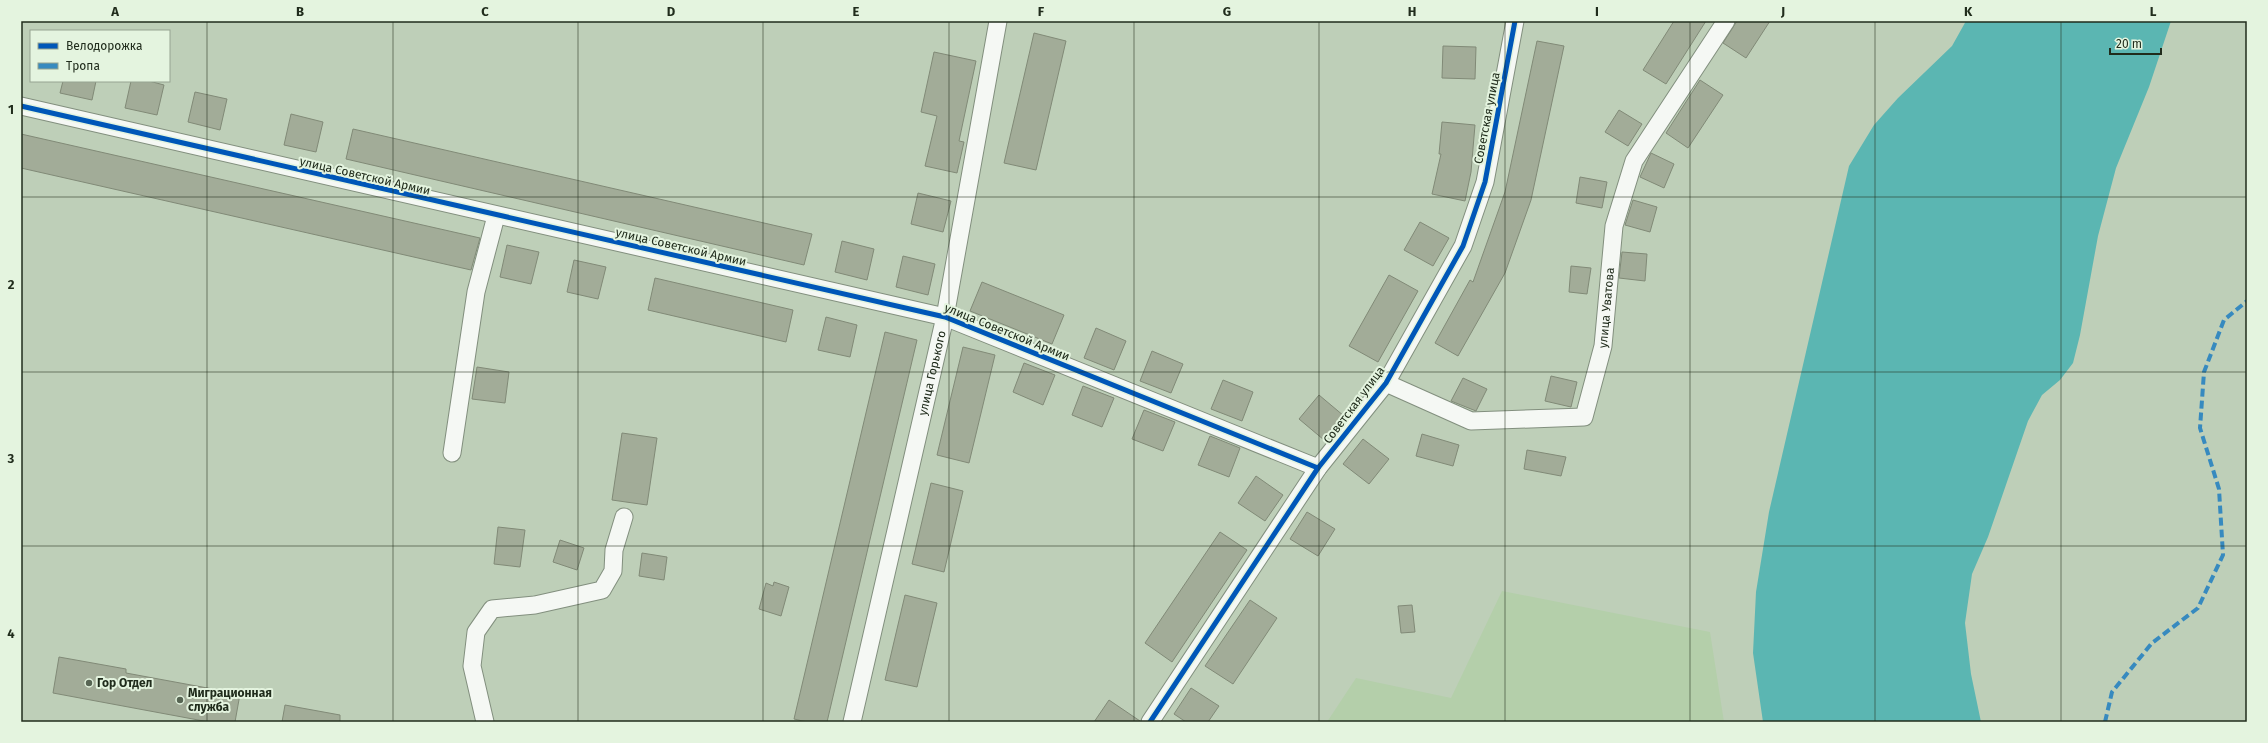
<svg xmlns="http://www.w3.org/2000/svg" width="2268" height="743" font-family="'Fira Sans',sans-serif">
<rect width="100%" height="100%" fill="#becfb8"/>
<!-- built -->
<polygon fill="#b4cfaa" points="1502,591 1710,632 1724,722 1327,722 1356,678 1451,698"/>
<!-- water -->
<polygon fill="#5bb6b2" points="1966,21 2171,21 2149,87 2116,168 2098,236 2080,335 2073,363 2060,380 2042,395 2028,421 1988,537 1972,574 1965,623 1971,674 1981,722 1763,722 1753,653 1756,592 1769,512 1849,166 1874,125 1898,98 1952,46"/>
<!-- building -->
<g fill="#a2ac98" stroke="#818a77">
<polygon points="1674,21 1706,21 1666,84 1643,70"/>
<polygon points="1737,21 1770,21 1746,58 1723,43"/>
<polygon points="1034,33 1066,41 1036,170 1004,163"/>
<polygon points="1537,41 1564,46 1531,200 1505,273 1458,356 1435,343 1470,280 1473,282 1505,192"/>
<polygon points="1443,46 1476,47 1475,79 1442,78"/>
<polygon points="934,52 976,61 959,141 964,142 957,173 925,166 937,116 921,112"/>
<polygon points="1700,80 1723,95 1688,148 1666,133"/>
<polygon points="63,81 96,81 92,100 60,93"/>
<polygon points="131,81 149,81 164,85 157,115 125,108"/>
<polygon points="195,92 227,99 220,130 188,122"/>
<polygon points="1619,110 1642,124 1628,146 1605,132"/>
<polygon points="291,114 323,122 316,152 284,145"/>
<polygon points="1442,122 1475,125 1471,172 1465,201 1432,194 1441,154 1439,154"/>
<polygon points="353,129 812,234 804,265 346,159"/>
<polygon points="21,134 480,238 471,270 21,168"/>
<polygon points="1651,153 1674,164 1664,188 1640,177"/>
<polygon points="1580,177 1607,182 1602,208 1576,203"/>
<polygon points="918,193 951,201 943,232 911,224"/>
<polygon points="1633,200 1657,207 1650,232 1625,225"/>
<polygon points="1420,222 1449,238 1433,266 1404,250"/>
<polygon points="842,241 874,249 867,280 835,272"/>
<polygon points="507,245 539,252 531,284 500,277"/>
<polygon points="1622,252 1647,254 1645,281 1619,278"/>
<polygon points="903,256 935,264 928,295 896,287"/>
<polygon points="574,260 606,267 598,299 567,292"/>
<polygon points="1571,266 1591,268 1587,294 1569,292"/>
<polygon points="1389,275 1418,291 1378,362 1349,346"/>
<polygon points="655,278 793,310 786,342 648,310"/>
<polygon points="982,282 1064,315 1052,344 970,311"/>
<polygon points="826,317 857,325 850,357 818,350"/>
<polygon points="1096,328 1126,341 1114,370 1084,358"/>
<polygon points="885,332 917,340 827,722 807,722 794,719"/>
<polygon points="963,347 995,355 969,463 937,455"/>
<polygon points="1152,351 1183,364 1171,393 1140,381"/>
<polygon points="1024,363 1055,375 1043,405 1013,392"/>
<polygon points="477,367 509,372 505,403 472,399"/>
<polygon points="1551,376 1577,382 1571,407 1545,401"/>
<polygon points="1463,378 1487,389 1476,411 1451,401"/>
<polygon points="1223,380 1253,392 1242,421 1211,409"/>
<polygon points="1083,386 1114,398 1102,427 1072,415"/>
<polygon points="1319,395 1344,416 1324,440 1299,419"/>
<polygon points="1144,410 1175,422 1163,451 1132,439"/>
<polygon points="622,433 657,438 647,505 612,500"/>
<polygon points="1422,434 1459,445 1453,466 1416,456"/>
<polygon points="1210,436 1240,448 1229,477 1198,465"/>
<polygon points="1363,439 1389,459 1369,484 1343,464"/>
<polygon points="1527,450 1566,457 1561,476 1524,469"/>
<polygon points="1256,476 1283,495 1265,521 1238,503"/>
<polygon points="931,483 963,491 944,572 912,564"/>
<polygon points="1307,512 1335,529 1318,556 1290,539"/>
<polygon points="498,527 525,530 520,567 494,564"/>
<polygon points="1220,532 1247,550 1172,662 1145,643"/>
<polygon points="560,540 584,548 577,570 553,562"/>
<polygon points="642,553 667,557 664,580 639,576"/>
<polygon points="774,582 789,587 781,616 759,609 766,583 773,586"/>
<polygon points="905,595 937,603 917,687 885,680"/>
<polygon points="1250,600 1277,618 1233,684 1205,666"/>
<polygon points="1412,605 1415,632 1401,633 1398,606"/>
<polygon points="59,657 126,669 126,673 240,694 235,722 209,722 53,693"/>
<polygon points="1191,688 1219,706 1208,722 1186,722 1174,714"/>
<polygon points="1109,700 1140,721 1140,722 1094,722"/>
<polygon points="285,705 340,715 340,722 282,722"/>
</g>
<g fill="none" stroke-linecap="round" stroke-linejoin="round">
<!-- minor casing -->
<g stroke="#828f7e" stroke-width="19">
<g id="minor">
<polyline points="21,106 945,317 1318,468"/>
<path id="s1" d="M1386 383 1471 421 1584 417 1603 346 1614 226 1634 161 1726 21"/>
<polyline points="452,453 476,292 496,216"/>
<polyline points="485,722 472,666 476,632 492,609 535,605 602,590 613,571 614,550 624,517"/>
<path id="s2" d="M852 722 945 317 998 21"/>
<polyline points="1150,722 1318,468 1386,383 1463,246 1485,182 1515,21"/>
</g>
</g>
<!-- minor -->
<use href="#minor" stroke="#f5f8f4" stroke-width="17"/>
<!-- quiet -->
<polyline stroke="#378abf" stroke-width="4" stroke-dasharray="8 4" stroke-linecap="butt" points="2105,722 2112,692 2152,643 2198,608 2223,555 2219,489 2200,428 2204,372 2224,320 2247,301"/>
<!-- cycleway casing -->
<g stroke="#e4f4df" stroke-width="8">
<g id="cycleway">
<polyline points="21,106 945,317 1318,468"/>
<polyline points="1150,722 1318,468 1386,383 1463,246 1485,182 1515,21"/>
</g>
</g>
<!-- cycleway -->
<use href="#cycleway" stroke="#0057b8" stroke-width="5"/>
</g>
<!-- grid -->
<path fill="none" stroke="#202c1c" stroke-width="1" stroke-opacity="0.55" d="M207 21V722M393 21V722M578 21V722M763 21V722M949 21V722M1134 21V722M1319 21V722M1505 21V722M1690 21V722M1875 21V722M2061 21V722M21 197H2247M21 372H2247M21 546H2247"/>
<!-- markers -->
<g fill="#576553" stroke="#e4f4df" stroke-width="1.5">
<circle cx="89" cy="683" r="4"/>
<circle cx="180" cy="700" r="4"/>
</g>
<g text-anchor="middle" stroke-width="4" stroke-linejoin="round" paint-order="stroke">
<!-- street labels -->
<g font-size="12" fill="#202c1c" stroke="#e4f4df">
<text transform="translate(1487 118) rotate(-79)" y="4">Советская улица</text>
<text transform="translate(365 176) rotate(13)" y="4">улица Советской Армии</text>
<text transform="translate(681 247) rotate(13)" y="4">улица Советской Армии</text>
<text dy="4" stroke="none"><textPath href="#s1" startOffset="318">улица Уватова</textPath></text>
<text transform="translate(1007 332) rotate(22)" y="4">улица Советской Армии</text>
<text dy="4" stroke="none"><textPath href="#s2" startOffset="358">улица Горького</textPath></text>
<text transform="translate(1354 405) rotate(-53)" y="4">Советская улица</text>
</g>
<!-- poi labels -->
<g font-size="12" font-weight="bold" fill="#202c1c" stroke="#e4f4df" text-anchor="start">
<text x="97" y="687">Гор Отдел</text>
<text x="188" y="697">Миграционная<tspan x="188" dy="14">служба</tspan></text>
</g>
</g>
<!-- border -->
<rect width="2268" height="743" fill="none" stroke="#e4f4df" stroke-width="44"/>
<!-- legend -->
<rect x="30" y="30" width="140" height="52" fill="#e4f4df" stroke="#96a491"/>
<rect x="38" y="43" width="20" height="6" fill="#0057b8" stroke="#96a491"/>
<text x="66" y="50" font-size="12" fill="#202c1c">Велодорожка</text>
<rect x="38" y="63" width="20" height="6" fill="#378abf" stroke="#96a491"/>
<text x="66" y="70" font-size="12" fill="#202c1c">Тропа</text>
<!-- scale -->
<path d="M2110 48v6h51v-6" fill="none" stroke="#202c1c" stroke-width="2"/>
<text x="2116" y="48" font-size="12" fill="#202c1c" stroke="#e4f4df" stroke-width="3" paint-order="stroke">20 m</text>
<rect x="22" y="22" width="2224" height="699" fill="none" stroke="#202c1c" stroke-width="1.5"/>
<g font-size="13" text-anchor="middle" font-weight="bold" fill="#202c1c">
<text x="115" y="16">A</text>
<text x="300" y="16">B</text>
<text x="485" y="16">C</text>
<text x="671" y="16">D</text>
<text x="856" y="16">E</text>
<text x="1041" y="16">F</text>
<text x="1227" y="16">G</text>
<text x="1412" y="16">H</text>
<text x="1597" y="16">I</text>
<text x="1783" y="16">J</text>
<text x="1968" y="16">K</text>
<text x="2153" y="16">L</text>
<text x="11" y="114">1</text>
<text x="11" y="289">2</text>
<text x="11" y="463">3</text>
<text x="11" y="638">4</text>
</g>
</svg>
